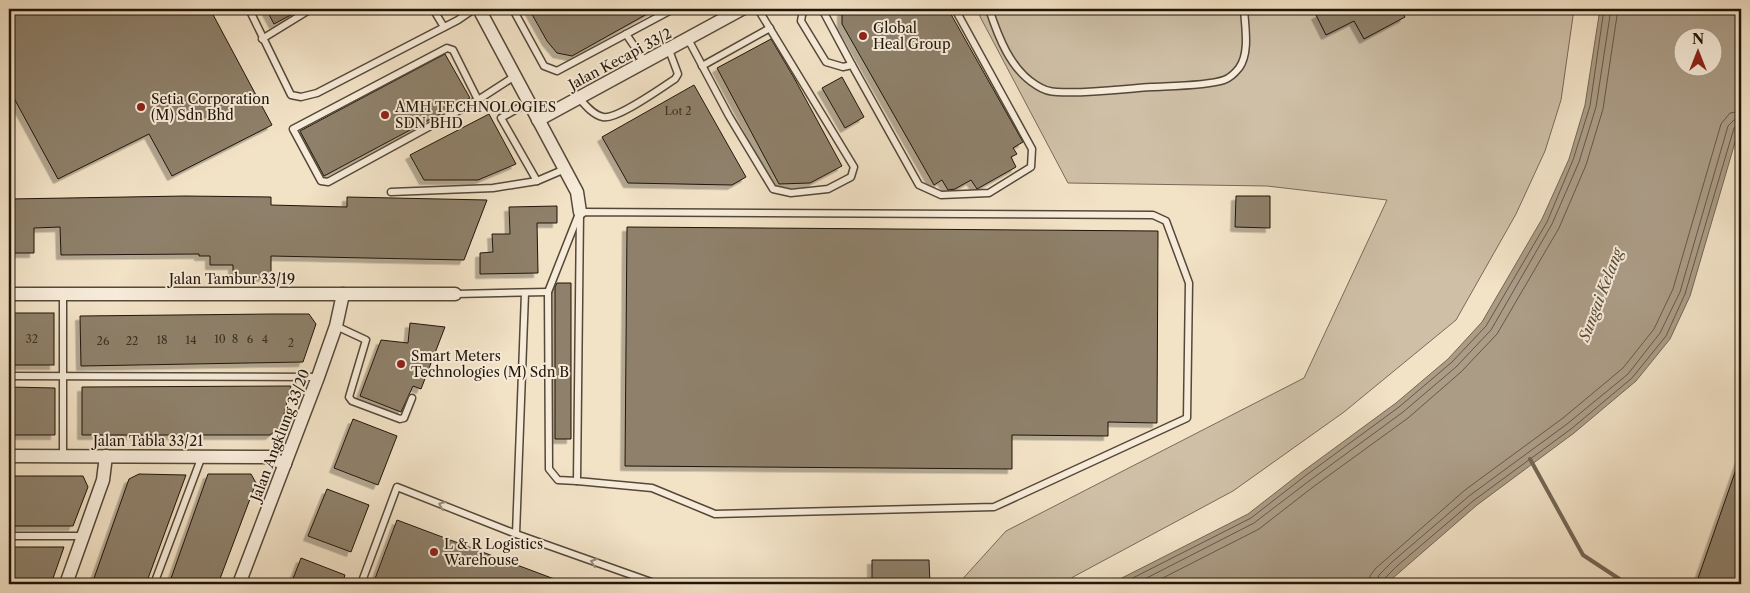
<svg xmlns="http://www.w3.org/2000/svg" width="1750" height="593" font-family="'Libre Caslon Text',serif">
<defs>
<filter id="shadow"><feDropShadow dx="-4.5" dy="4.5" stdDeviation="0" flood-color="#0004"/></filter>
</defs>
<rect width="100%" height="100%" fill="#f2e2c6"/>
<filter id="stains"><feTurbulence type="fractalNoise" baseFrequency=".004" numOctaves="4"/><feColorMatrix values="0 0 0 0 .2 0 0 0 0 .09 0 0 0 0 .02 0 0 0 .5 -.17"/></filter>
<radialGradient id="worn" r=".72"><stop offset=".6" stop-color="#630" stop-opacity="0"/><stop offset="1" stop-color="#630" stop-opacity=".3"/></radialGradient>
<!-- green -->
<polygon fill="#cebfa6" stroke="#786a58" points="976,9 1574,9 1561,100 1545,151 1516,214 1456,320 1344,412 1233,491 1073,577 1065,584 958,584 1006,531 1304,378 1387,200 1267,186 1068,183"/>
<!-- water -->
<path fill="#ab9c86" stroke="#746654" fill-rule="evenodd" d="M1600 9H1741V122L1690 296 1670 339 1636 381 1574 433 1477 505 1386 584H1110L1248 514 1302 472 1396 403 1448 359 1482 322 1542 219 1569 159 1585 105ZM1682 38H1712V68H1682Z"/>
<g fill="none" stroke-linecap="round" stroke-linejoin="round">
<!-- shore -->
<g stroke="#665848" stroke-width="1">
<polyline points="1121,584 1251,518 1305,476 1399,407 1452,362 1486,326 1547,222 1573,160 1590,106 1604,9"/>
<polyline points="1135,584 1254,523 1309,481 1403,412 1456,367 1491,330 1552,224 1579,162 1596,107 1611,9"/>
<polyline points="1151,584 1259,529 1313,487 1408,418 1461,372 1497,334 1559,228 1586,165 1603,109 1618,9"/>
<polyline points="1369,584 1370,576 1375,569 1465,490 1563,418 1623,368 1654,329 1673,289 1721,124 1730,113 1741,111"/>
<polyline points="1376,584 1379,575 1392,562 1469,496 1567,424 1628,374 1660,333 1680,292 1728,126 1734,120 1741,118"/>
<polyline points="1383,584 1384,579 1397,566 1473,501 1571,429 1632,378 1666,336 1685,294 1734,128 1737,125 1741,124"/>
</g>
<!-- stream -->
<polyline stroke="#746654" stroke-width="4" points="1530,459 1583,555 1627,584"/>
</g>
<!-- building -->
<g fill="#8e806b" stroke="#211509" filter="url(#shadow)">
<polygon points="9,9 210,9 272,125 172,176 149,134 58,179 9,89"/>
<polygon points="266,9 302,9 274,24"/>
<polygon points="529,9 656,9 572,56 557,53 547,41"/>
<polygon points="842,9 948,9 1023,142 1013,148 1017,154 1011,157 1016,167 977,189 971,180 955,189 948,190 942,180 934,185 842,24"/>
<polygon points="1328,9 1400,9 1405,17 1364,39 1354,21 1326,35 1316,15"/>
<polygon points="771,39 793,76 842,166 810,183 779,184 717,68"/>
<polygon points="445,54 470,98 324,176 300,131"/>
<polygon points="842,77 864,117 845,128 822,88"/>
<polygon points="694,85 746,177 732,185 628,183 602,137"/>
<polygon points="489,114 516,164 478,180 424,180 410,155"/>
<polygon points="185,196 271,197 271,205 347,207 347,197 487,200 464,260 271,256 271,277 233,277 233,265 210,265 210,256 199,256 199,254 61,255 60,227 34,228 34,253 9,253 9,199"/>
<polygon points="1236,196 1270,196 1270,228 1235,227"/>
<polygon points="557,206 557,223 537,223 538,273 480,274 480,253 493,252 492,234 510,234 509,207"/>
<polygon points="627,227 1158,231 1157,423 1108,422 1108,436 1012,435 1012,469 625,466"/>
<polygon points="557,283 571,283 571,439 555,439 555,287"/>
<rect x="9" y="313" width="45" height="52"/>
<polygon points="272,314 309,314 316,324 303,362 81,366 80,316"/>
<polygon points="410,323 445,327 421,389 413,386 401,412 360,396 381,340 408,343"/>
<polygon points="291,386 281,426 270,435 82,435 82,387"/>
<polygon points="9,387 55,388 55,435 9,435"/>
<polygon points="353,419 397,436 378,485 334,468"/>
<polygon points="1740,458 1741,459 1741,584 1696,584"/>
<polygon points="139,474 186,475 146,584 92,584 129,479"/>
<polygon points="208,474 251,474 256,483 218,584 169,584"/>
<polygon points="9,476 83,476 88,487 73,526 9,526"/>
<polygon points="327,489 369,505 351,552 308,536"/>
<polygon points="397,520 565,583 565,584 373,584"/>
<polygon points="9,547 64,547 51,584 9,584"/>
<polygon points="301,558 345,575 342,584 291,584"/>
<polygon points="872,560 929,560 930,584 910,584 910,580 872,580"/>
</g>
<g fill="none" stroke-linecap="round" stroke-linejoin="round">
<!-- service casing -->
<g stroke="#554838" stroke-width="9">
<g id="service">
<polyline points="249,9 291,95 301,97 317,93 458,20 474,9"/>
<polyline points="433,9 444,27"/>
<polyline points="516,9 515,13 544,66 557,71 673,9"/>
<polyline points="806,9 803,10 801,21 826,62 843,67 852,65"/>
<polyline points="822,9 852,65 919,185 941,195 989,193 1031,167 1032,149 955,9"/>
<path d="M989 9C998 36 1010 69 1036 85 1042 89 1049 92 1057 92 1088 94 1121 89 1152 87 1171 86 1206 86 1224 80 1230 78 1235 73 1239 68 1250 53 1245 27 1244 9"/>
<polyline points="626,34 645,62"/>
<polyline points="262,39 306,12 309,9"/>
<polyline points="688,39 729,116 773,189 791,193 828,189 851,177 854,167 758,9"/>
<polyline points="702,66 770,28"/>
<path d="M579 98C585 105 593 115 603 117 617 120 662 87 675 79L678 74 669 50"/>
<polyline points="478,100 453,50 447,48 293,129 321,181 328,182 478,100 515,76"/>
<polyline points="529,102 501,118 537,181"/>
<polyline points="391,192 493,188 537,181 565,169"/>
<polygon points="580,212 1153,215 1166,221 1189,283 1187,418 994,507 715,514 652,488 577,481"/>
<polyline points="63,294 63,456"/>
<polyline points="455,294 548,292"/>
<polyline points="336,326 366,340 349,397 352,401 400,419 404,418 412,398"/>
<polyline points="9,376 318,377"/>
<polyline points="577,481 558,480 549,469 548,292 578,216"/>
<polyline points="516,534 525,293"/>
<polyline points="9,536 84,536"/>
<polyline points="154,584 202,456"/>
<polyline points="361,584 397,487 516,534 657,584"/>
</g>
</g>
<!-- minor casing -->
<g stroke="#554838" stroke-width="15">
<g id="minor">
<polyline points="479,9 577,192 580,212"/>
<polyline points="538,120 742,9"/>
<polyline points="9,294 455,294"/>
<polyline points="9,456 269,457 285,464"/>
<polyline points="66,584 103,480 106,456"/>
<polyline points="239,584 318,377 336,326 343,294"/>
</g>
</g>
<!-- service -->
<use href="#service" stroke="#f7ecda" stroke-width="6"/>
<!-- minor -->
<use href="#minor" stroke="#f7ecda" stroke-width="12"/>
</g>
<!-- one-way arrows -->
<defs><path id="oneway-chevron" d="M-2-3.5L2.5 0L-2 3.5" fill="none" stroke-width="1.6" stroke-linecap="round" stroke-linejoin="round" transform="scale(1.25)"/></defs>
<g stroke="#978b7c">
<use href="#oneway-chevron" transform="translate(442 505) rotate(-158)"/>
<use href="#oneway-chevron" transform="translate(594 562) rotate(-160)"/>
</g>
<!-- markers -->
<g fill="#8f2418" stroke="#f7ecda" stroke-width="2">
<circle cx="863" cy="36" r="5"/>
<circle cx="141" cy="107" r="5"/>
<circle cx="385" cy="115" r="5"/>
<circle cx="401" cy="364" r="5"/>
<circle cx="434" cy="552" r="5"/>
</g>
<g text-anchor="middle" stroke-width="4" stroke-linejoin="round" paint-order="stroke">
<!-- number labels -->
<g font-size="11" fill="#3c3022">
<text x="678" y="115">Lot 2</text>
<text x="32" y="343">32</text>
<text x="220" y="343">10</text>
<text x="235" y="343">8</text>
<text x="250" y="343">6</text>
<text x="265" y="343">4</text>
<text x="162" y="344">18</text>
<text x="191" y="344">14</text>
<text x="103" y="345">26</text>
<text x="132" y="345">22</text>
<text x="291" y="347">2</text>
</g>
<!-- poi labels -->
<g font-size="14" fill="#211509" stroke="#f7ecda" text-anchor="start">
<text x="873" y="33">Global<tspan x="873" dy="16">Heal Group</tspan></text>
<text x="151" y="104">Setia Corporation<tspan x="151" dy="16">(M) Sdn Bhd</tspan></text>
<text x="395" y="112">AMH TECHNOLOGIES<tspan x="395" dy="16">SDN BHD</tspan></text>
<text x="411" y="361">Smart Meters<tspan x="411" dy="16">Technologies (M) Sdn B</tspan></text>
<text x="444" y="549">L &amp; R Logistics<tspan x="444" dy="16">Warehouse</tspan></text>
</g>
<!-- street labels -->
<g font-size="14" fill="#211509" stroke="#f7ecda">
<text transform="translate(620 59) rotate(-28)" y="5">Jalan Kecapi 33/2</text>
<text x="232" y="284">Jalan Tambur 33/19</text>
<text transform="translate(280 435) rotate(-69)" y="5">Jalan Angklung 33/20</text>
<text x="148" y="446">Jalan Tabla 33/21</text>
</g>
<!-- water labels -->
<g font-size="15" font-style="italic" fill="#584b3b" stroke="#f7ecda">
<text transform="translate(1601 295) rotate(-69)" y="5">Sungai Kelang</text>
</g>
</g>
<!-- margin -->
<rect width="1750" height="593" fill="none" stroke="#f2e2c6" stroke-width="30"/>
<rect x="10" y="10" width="1730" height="573" fill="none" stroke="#211509" stroke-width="2.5"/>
<rect x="15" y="15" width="1720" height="563" fill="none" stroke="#211509"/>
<!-- north arrow -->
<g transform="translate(1698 52)"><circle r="24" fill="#f7ecda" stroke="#a19686"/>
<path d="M0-4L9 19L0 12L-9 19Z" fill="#8f2418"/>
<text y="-8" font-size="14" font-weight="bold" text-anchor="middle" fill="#211509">N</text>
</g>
<rect width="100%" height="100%" filter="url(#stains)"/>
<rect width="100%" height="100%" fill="url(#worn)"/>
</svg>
